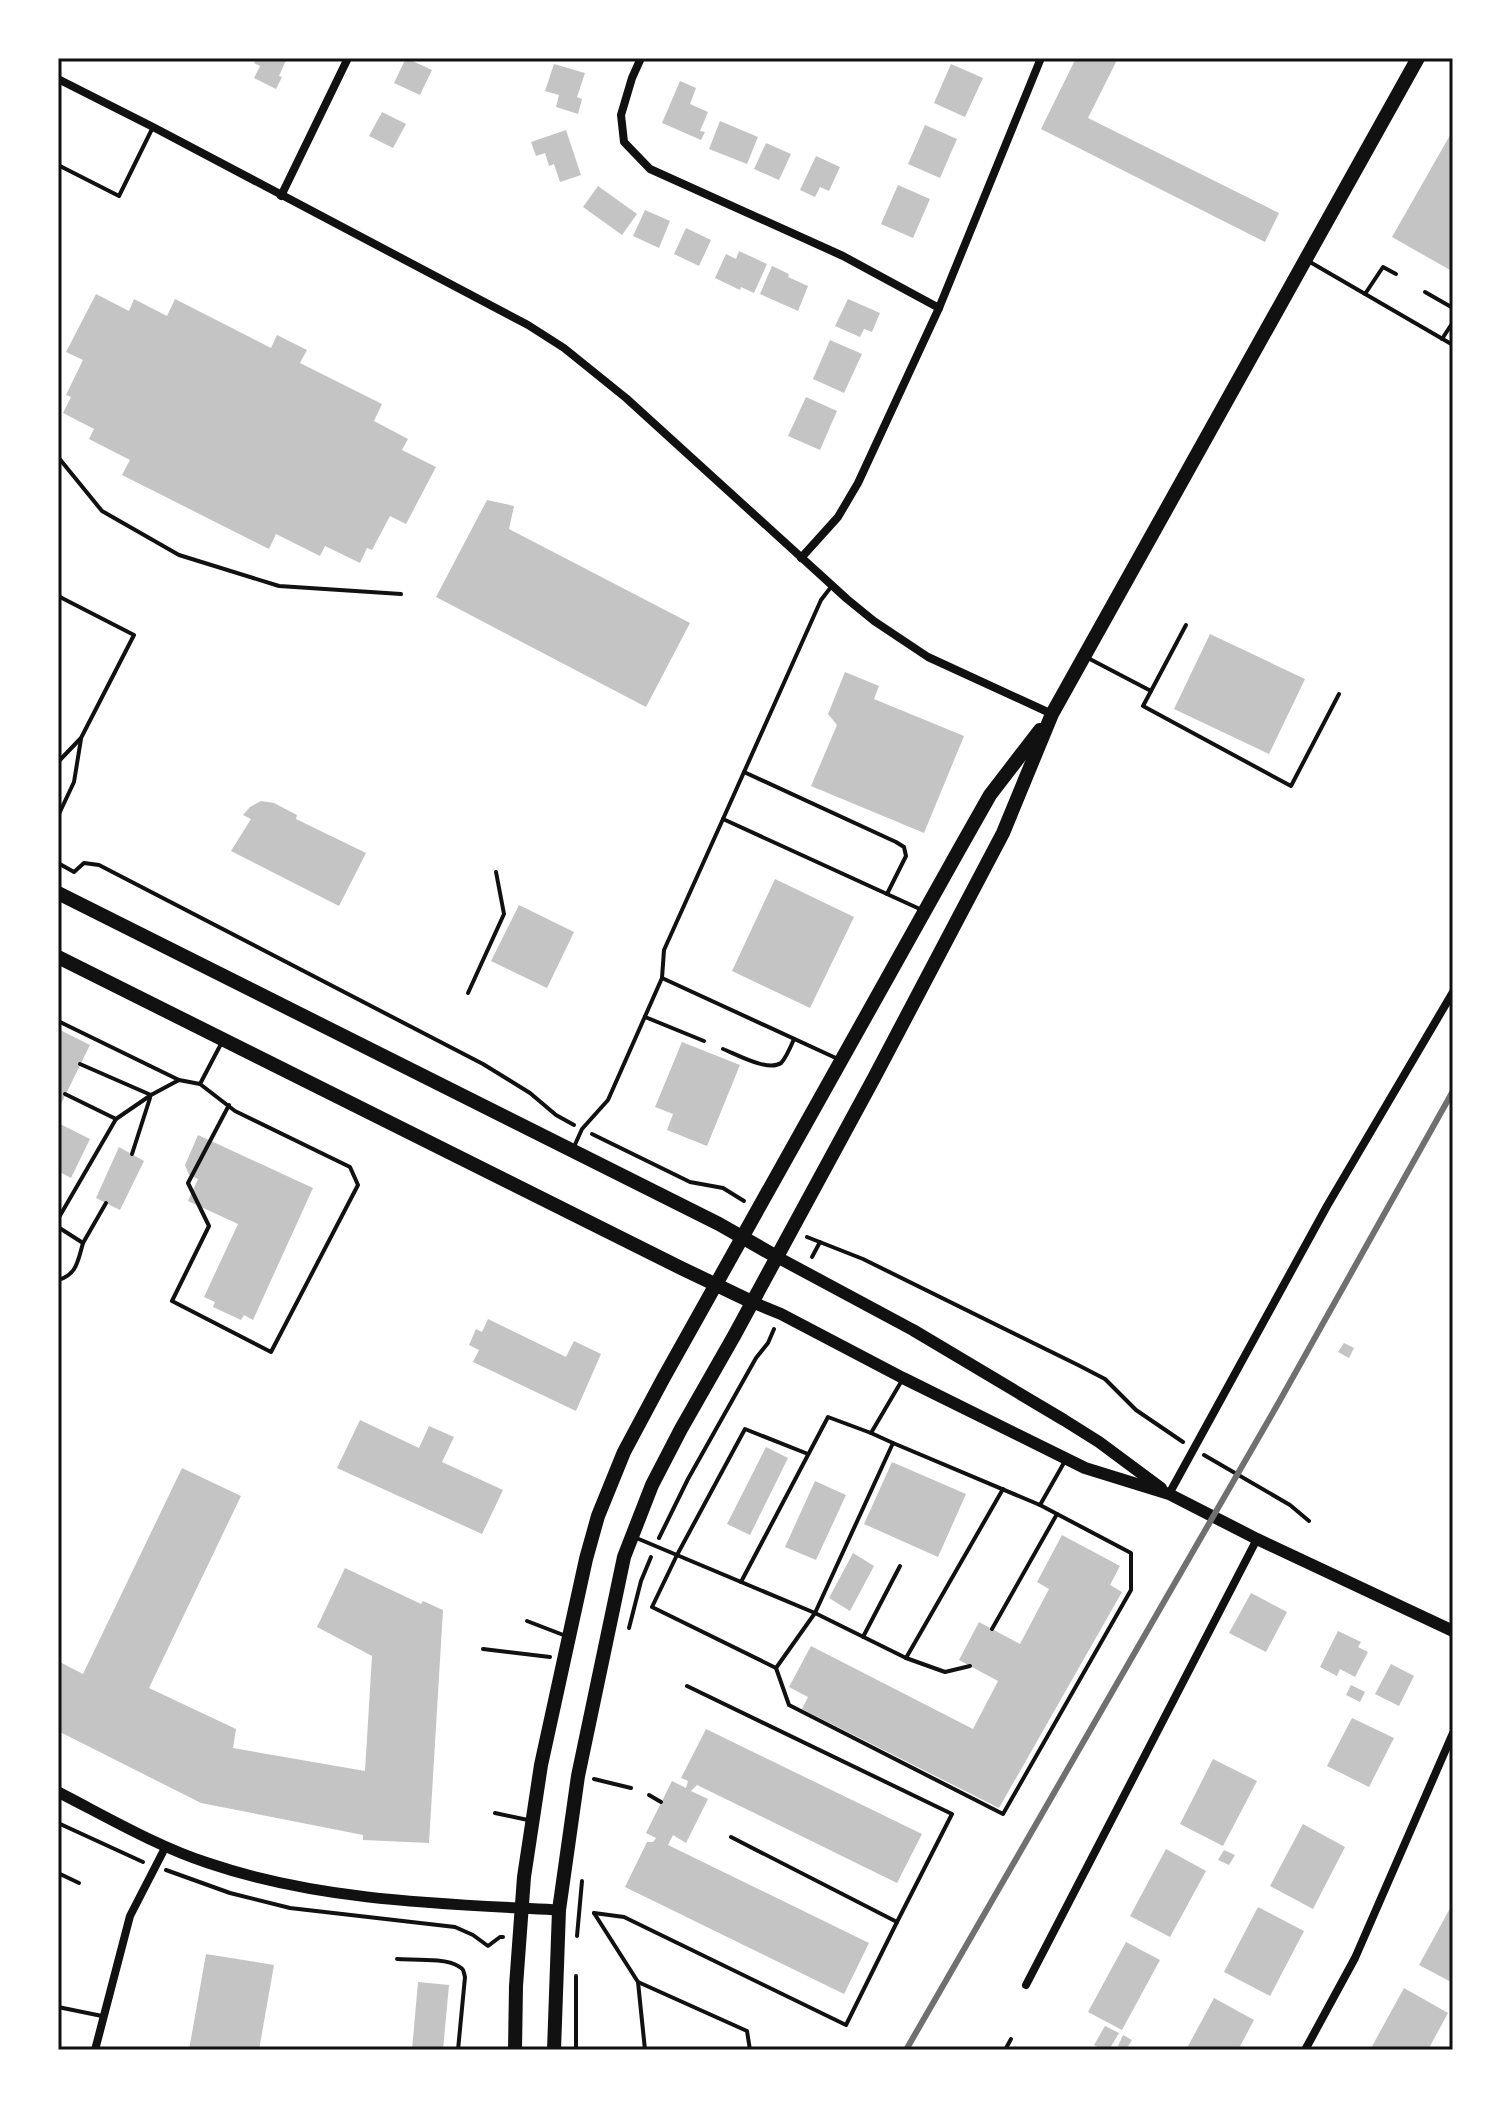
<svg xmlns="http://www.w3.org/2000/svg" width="1511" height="2108" font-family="Inter,sans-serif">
<rect width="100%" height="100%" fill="#fff"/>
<!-- building -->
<g fill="#c4c4c4">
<polygon points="257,58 287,58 279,76 282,77 276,89 254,78 260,66 254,63"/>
<polygon points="406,58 432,70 420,95 394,83"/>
<polygon points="1076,58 1118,58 1088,118 1279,213 1265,242 1041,129"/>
<polygon points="554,64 585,73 577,97 582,99 578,114 556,107 559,95 545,91"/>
<polygon points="951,64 983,78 965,117 934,103"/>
<polygon points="680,81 696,88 690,104 708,112 700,131 705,132 701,140 662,123"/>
<polygon points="382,112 406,124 393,148 369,136"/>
<polygon points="720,121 758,137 747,164 709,149"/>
<polygon points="925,125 957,139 940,178 908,164"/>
<polygon points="566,130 581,175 560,182 554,164 549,166 545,153 536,156 531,142"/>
<polygon points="1453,130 1453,266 1450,270 1392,237"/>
<polygon points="766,143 791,154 779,180 754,169"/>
<polygon points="816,156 840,167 829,191 820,187 815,197 800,190"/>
<polygon points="898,185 930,199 913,238 881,224"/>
<polygon points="598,186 637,214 622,235 583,207"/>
<polygon points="645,210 670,221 659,248 633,236"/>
<polygon points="686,228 711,240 699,266 674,254"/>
<polygon points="739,251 767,264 754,293 741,287 740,290 715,278 726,254 736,259"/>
<polygon points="772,266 789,274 788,277 808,286 798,311 760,294"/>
<polygon points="96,294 129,311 134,299 167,316 175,299 271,348 277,335 307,350 300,363 382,404 374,421 408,439 402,450 436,467 406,524 390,516 372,550 367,548 360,563 325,546 320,556 276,534 269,549 122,475 130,460 89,439 94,429 63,413 71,397 66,395 83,360 66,352"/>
<polygon points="848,299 880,313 872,332 864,329 860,337 835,326"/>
<polygon points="830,340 862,354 844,393 813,379"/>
<polygon points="806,397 837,411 820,450 788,436"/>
<polygon points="487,500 514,506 509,529 690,623 646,707 436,597"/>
<polygon points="1210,634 1305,679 1269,754 1174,709"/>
<polygon points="845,672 879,686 874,699 964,736 924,833 811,786 837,725 828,714"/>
<polygon points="261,801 274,803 297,815 296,819 366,853 339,906 231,851 251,819 243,815 250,807"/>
<polygon points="775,879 854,917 810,1008 732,971"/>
<polygon points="519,905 574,932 547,988 491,961"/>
<polygon points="58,1029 90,1045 58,1110"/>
<polygon points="682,1042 740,1065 707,1146 667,1130 673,1114 655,1107"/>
<polygon points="58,1123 90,1139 71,1178 58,1171"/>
<polygon points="198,1135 313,1188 253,1320 244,1315 241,1320 213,1307 215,1302 204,1297 238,1224 188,1201 198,1179 189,1175 185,1165"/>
<polygon points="119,1147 144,1161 120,1210 96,1198"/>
<polygon points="488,1319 566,1357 574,1341 601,1354 576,1411 473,1362 479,1350 469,1345 476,1329 482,1332"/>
<polygon points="1344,1343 1354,1348 1349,1358 1338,1352"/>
<polygon points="360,1420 419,1448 429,1426 454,1437 442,1462 503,1490 482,1534 337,1468"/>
<polygon points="766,1447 788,1458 750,1535 727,1524"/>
<polygon points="892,1462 966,1494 938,1557 864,1524"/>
<polygon points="182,1468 241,1496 149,1688 236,1729 233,1748 365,1771 372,1656 317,1627 345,1568 421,1604 423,1601 443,1610 429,1843 363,1840 363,1835 201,1803 58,1731 58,1661 83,1674"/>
<polygon points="815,1481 846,1495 816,1560 785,1547"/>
<polygon points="1062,1535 1120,1566 1110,1585 1122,1592 999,1808 802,1709 808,1697 789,1687 811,1646 973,1729 998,1681 959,1660 979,1622 1020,1644 1049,1589 1037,1582"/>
<polygon points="853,1553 874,1566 850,1611 829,1598"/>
<polygon points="1251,1593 1287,1612 1266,1652 1229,1633"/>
<polygon points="1338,1631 1361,1642 1358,1647 1368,1652 1355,1677 1340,1669 1337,1676 1320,1667"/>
<polygon points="1391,1664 1414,1676 1399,1706 1375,1694"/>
<polygon points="1351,1685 1365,1692 1360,1702 1346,1695"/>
<polygon points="1352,1718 1394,1738 1369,1787 1327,1766"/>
<polygon points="706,1729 922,1834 897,1883 697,1785 691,1791 708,1799 686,1843 673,1835 668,1845 869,1943 844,1994 625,1887 647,1842 653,1842 656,1838 646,1833 672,1781 686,1788 688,1781 681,1778"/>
<polygon points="1213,1759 1257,1781 1223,1846 1180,1824"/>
<polygon points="1303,1824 1345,1847 1313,1909 1270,1886"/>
<polygon points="1166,1849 1206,1871 1170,1937 1130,1916"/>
<polygon points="1224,1850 1235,1855 1229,1865 1218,1860"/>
<polygon points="1453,1903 1453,1983 1419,1965"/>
<polygon points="1258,1907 1304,1931 1270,1996 1224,1972"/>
<polygon points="1126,1942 1160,1960 1122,2030 1088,2012"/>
<polygon points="206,1954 274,1965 259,2050 189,2050"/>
<polygon points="418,1982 449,1985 443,2050 412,2050"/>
<polygon points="1404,1988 1448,2013 1428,2050 1370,2050"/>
<polygon points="1214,1998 1254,2020 1238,2050 1186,2050"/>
<polygon points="1105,2026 1119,2033 1109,2050 1103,2050 1094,2045"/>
<polygon points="1123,2035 1132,2040 1126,2050 1118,2046"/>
</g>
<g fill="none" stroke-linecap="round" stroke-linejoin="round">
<!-- path -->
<g stroke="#111" stroke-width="4">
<polyline points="58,863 74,872 84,863 99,865 483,1064 530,1093 556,1115 574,1125"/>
<polyline points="592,1134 690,1182 723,1188 744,1201"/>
<polyline points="807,1237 863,1259 1078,1365 1105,1379 1136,1410 1183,1442"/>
<polyline points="812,1257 820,1242"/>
<polyline points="1204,1455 1290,1505 1309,1521"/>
<polyline points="659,1538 688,1479 756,1358 768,1343 774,1329"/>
<polyline points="629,1628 641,1581 651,1557"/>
<polyline points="483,1649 550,1657"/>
<polyline points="594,1779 631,1788"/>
<polyline points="649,1795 661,1802"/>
<polyline points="58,1823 143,1862"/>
<polyline points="166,1870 230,1893 290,1908 455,1927 473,1935 488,1946 500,1937 503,1937"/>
<polyline points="577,1936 582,1881"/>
<polyline points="576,2050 576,1976"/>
</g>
<!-- service -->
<g stroke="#111" stroke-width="4">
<polyline points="58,165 119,196 153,127"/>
<polyline points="1310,262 1453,345"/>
<polyline points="1425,292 1453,308"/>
<polyline points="1365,294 1383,267 1396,274"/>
<polyline points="1442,339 1453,322"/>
<polyline points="58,457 102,511 179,555 279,586 401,594"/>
<polyline points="831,587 821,600 723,819 922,910"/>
<polyline points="58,596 134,635 81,738 58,762"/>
<polyline points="1086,657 1151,691 1143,706 1291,786 1339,694"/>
<polyline points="1151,691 1186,625"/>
<polyline points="744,772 896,842 904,847 906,856 887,894"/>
<polyline points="58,816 74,782 81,739"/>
<polyline points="662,978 838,1059"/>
<polyline points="468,993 504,914 496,872"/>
<polyline points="645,1017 704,1041"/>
<polyline points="58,1021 179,1080"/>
<polyline points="222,1042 200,1084 235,1111 350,1167 358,1185 271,1352 172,1301 209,1226 188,1183 229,1105"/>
<path d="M723 1049C736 1054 768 1072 781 1063 786 1058 791 1046 794 1039"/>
<polyline points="80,1064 151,1095 179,1080 200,1084"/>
<polyline points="65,1094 116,1119"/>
<polyline points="573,1149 582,1129 608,1100 662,978 664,950 723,819"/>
<polyline points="132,1154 150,1098"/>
<polyline points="58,1219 116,1119 151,1095"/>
<path d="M58 1227 83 1243C78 1260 77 1275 58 1280"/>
<polyline points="83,1243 106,1203"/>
<polyline points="893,1443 1040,1505"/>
<polyline points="808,1454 745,1429 677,1555 652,1607 776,1668 789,1705 1003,1814 1131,1590 1131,1553 1040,1505 1065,1461"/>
<polyline points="634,1537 815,1613 906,1658"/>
<polyline points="741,1582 828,1417 871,1433"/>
<polyline points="527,1621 566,1636"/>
<polyline points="992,1629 1057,1514"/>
<polyline points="863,1637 900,1566"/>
<polyline points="970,1666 945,1672 906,1658 1003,1489"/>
<polyline points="776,1668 815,1613 893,1443 871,1433 901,1382"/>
<polyline points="687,1686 952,1814 897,1922 731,1837"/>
<polyline points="495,1813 528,1820"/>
<polyline points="58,1873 79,1883"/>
<polyline points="594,1913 624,1917 846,2025 897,1922"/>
<polyline points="594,1913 638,1982 645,2050"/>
<path d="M397 1959C412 1960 447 1958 458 1966 464 1969 463 1970 465 1977L458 2050"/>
<polyline points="638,1982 747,2031 750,2050"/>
<polyline points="58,2007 102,2016"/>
<polyline points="1005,2050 1011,2039"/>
</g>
<!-- minor -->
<g stroke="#111" stroke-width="8">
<polyline points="641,58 632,78 621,115 624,142 650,169 843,256 939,308"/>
<polyline points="58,79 153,127 528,325 564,348 626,398 847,599 874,621 928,657 1052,714"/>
<polyline points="281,196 348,58"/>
<polyline points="801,558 838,517 858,483 939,308 1041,58"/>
<polyline points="1169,1494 1327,1206 1453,992"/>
<polyline points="1026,1985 1257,1539"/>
<polyline points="95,2050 130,1916 166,1846"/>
<polyline points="1305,2050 1355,1958 1453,1733"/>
</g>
<!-- tertiary -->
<path stroke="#111" stroke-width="11" d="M58 1792C107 1817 156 1846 208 1863 320 1901 442 1904 559 1910"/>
<!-- secondary -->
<g stroke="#111" stroke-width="12">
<polyline points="777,1257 913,1330 1064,1420 1099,1442 1161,1488"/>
<polyline points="752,1302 781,1314 903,1378 1085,1468 1169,1494 1257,1539 1453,1631"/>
</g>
<!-- primary -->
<g stroke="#111" stroke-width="14">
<polyline points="515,2050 516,1986 524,1877 541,1765 586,1559 598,1516 624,1452 663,1379 960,848 990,795 1040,730"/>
<polyline points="554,2050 559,1910 578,1776 624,1557 652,1485 681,1429 734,1336 874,1078 1003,833 1052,714 1418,58"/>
</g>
<!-- trunk -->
<g stroke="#111" stroke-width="14">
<polyline points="58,893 719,1224 777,1257"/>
<polyline points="58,957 681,1268 752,1302"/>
</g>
<!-- rail -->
<polyline stroke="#707070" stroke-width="6" points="906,2050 1279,1402 1453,1091"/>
</g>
<!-- border -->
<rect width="1511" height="2108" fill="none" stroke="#ffffff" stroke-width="120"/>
<rect x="60" y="60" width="1391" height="1988" fill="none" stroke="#111" stroke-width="3"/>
</svg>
